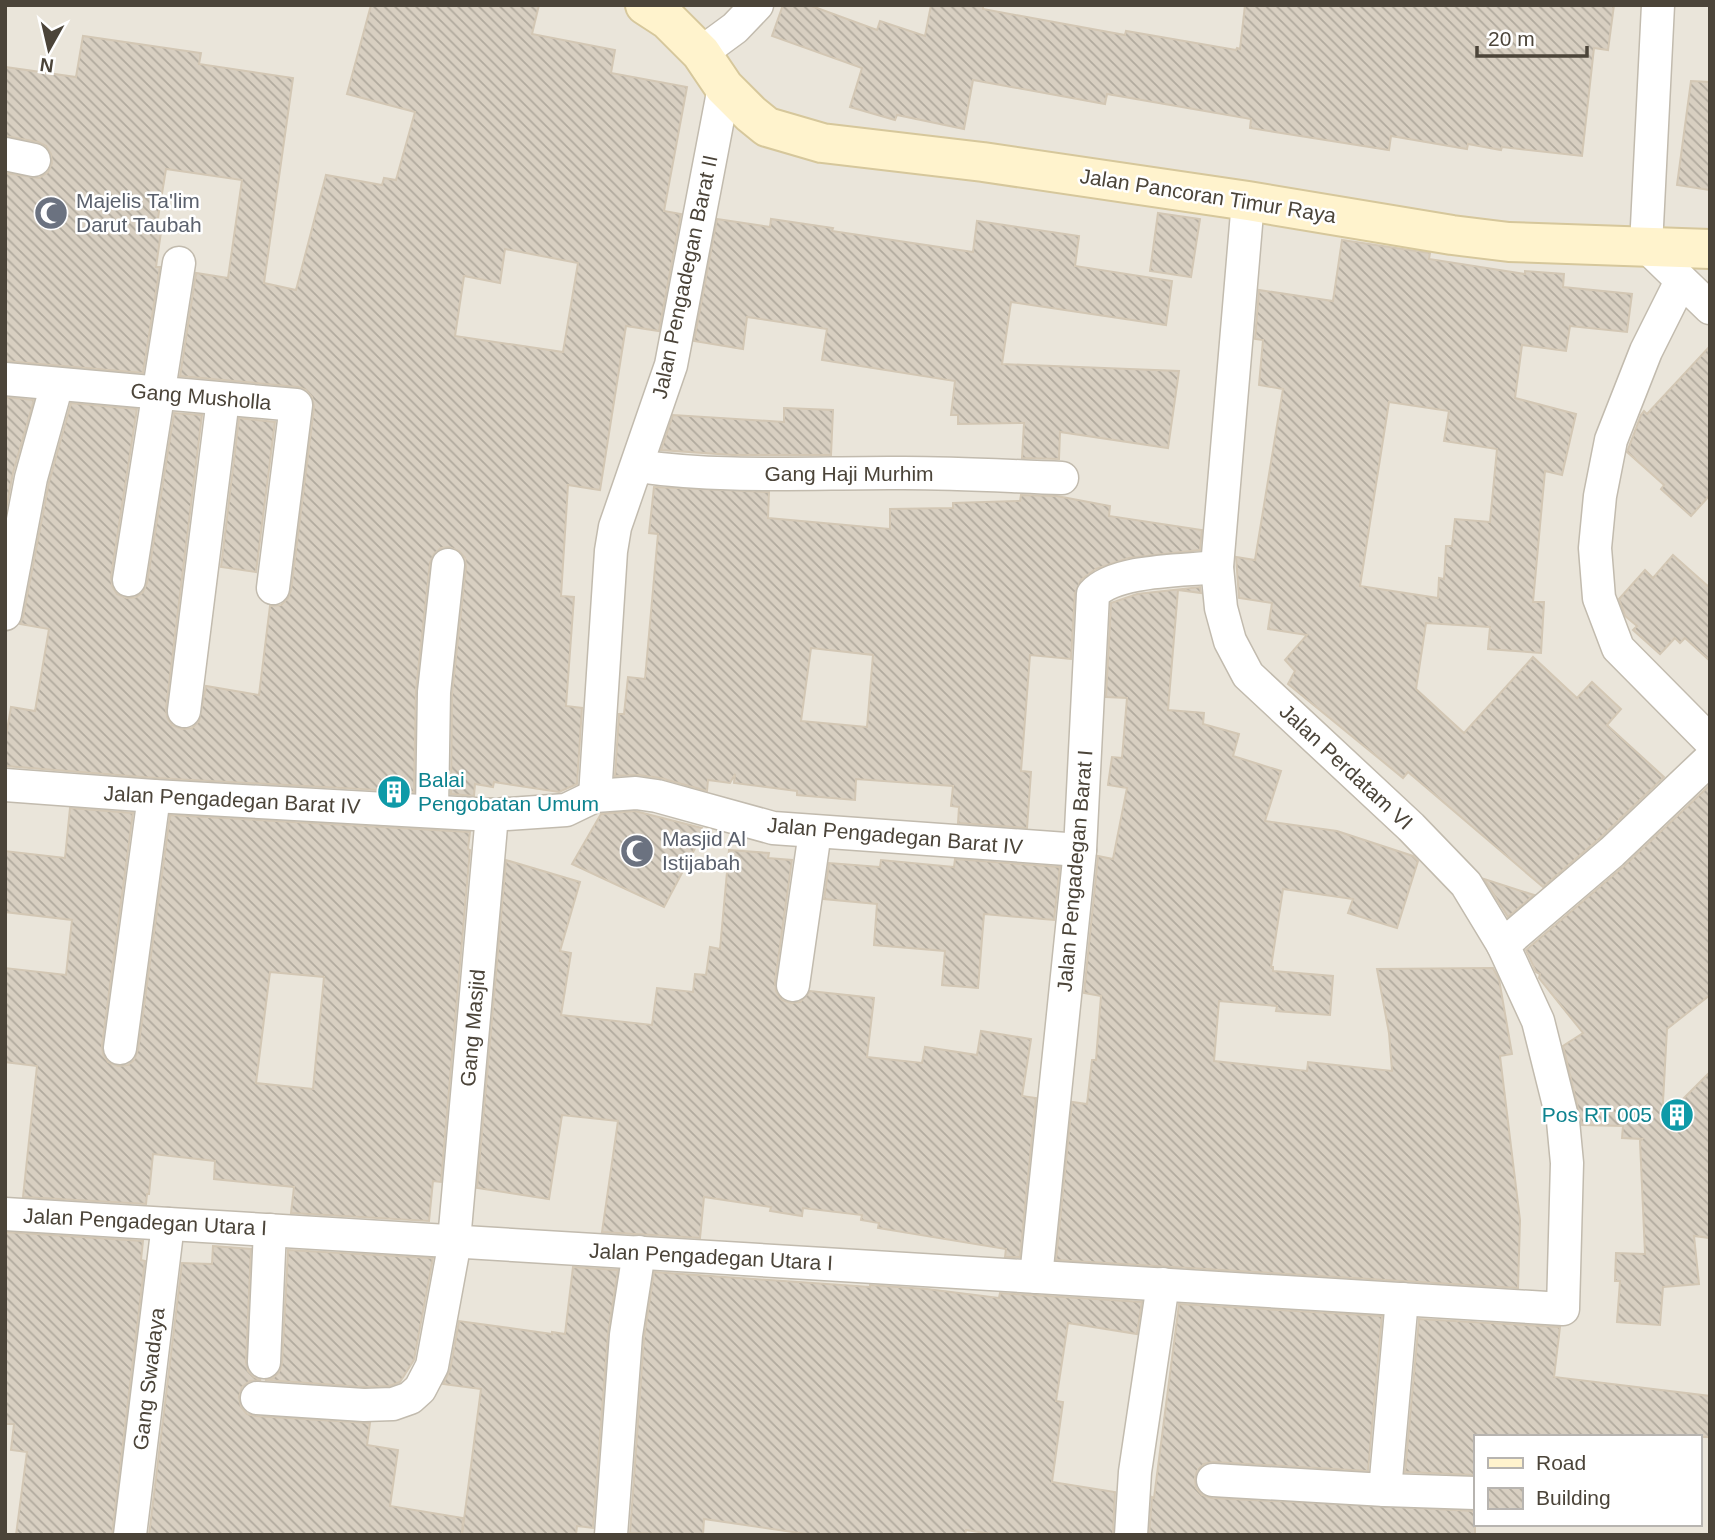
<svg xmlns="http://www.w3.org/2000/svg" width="1715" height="1540" font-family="Arial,sans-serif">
<defs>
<pattern id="building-back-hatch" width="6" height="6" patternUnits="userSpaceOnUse" patternTransform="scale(1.75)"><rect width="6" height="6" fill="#d8cfc1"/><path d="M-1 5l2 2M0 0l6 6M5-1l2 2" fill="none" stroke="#b1aa9e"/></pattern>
</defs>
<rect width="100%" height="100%" fill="#f6f3ec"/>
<!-- residential -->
<path fill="#eae5da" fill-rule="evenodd" d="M5 5H1710V1535H5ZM1475 1437H1699V1524H1475Z"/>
<!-- building -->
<g fill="url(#building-back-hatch)" stroke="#d3c7b4" stroke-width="2" fill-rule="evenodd">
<path d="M371 5H539L532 34 615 50 611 73 687 87 664 211 681 214 659 331 626 326 600 490 568 485 561 596 574 597 566 706 582 708 577 784 559 792 494 782 493 787 475 784 474 796 451 794 452 693 466 567 465 558 459 551 449 547 441 548 434 554 430 563 416 690 414 792 155 778 5 766V742L11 707 35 711 49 629 20 624 23 617 49 482 71 403 137 409 111 577 112 586 117 594 127 598 136 597 143 592 147 583 174 413 202 415 166 709 167 717 172 725 182 729 192 728 199 721 206 686 259 695 270 606 281 605 288 598 291 590 314 407 312 397 306 390 298 387 180 376 196 273 228 278 242 180 166 169 157 224 162 225 156 267H160L143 373 5 361V173L39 178 48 172 52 163 51 154 46 146 38 142 5 136V67L76 77 83 36 201 53 199 64 293 78 264 283 296 290 326 175 382 185 384 178 396 180 415 112 347 94ZM505 249 578 263 563 352 455 336 464 276 500 283Z"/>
<polygon points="783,5 809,5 877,30 880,21 925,36 931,5 983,5 983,9 1125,35 1126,31 1236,50 1237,48 1240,49 1245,5 1614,5 1608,50 1594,48 1582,156 1502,147 1501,150 1468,144 1467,149 1391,136 1389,150 1250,128 1251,119 1107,94 1105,104 973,80 964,129 897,115 895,120 850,107 862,68 772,36"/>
<polygon points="1691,81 1710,82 1710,190 1677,185"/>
<polygon points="1158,213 1200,219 1191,277 1150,271"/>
<polygon points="717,219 770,227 771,219 833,228 832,231 973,252 977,221 1079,236 1075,266 1172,281 1166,325 1011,302 1002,364 1179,371 1168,448 1060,432 1059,459 1022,458 1024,423 958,424 958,415 951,415 955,381 822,360 827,329 747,317 743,349 694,341"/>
<path d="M1342 240 1430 253 1429 259 1525 274V271L1564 274 1563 287 1632 294 1627 332 1570 326 1566 351 1522 345 1515 398 1576 414 1562 475 1545 471 1533 602H1544L1541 653 1488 649 1490 627 1426 623 1416 689 1464 733 1533 657 1577 698 1592 682 1621 709 1607 725 1664 777 1600 838 1543 887 1408 772 1403 778 1288 684 1295 671 1285 660 1307 635 1268 629 1272 603 1239 598 1236 557 1255 560 1283 389 1259 385 1263 340 1255 339 1259 290 1333 301ZM1389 402 1449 411 1444 441 1497 449 1490 522 1455 519 1452 546H1446L1444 579 1439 578 1438 598 1360 586Z"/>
<polygon points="1710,346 1710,495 1691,516 1661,489 1664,485 1627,452 1641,415 1644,411 1647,414"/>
<polygon points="5,397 34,400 13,473 5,515"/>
<polygon points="784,408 833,410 831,455 732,455 661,450 673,415 784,422"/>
<polygon points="239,418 275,422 256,572 221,567"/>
<path d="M654 487 769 492 768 518 890 529V509L953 508V503L1020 501 1021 495 1057 496 1110 506 1109 516 1202 530 1200 550 1129 558 1096 569 1081 580 1075 593 1071 659 1030 655 1021 771 1031 772 1027 828 958 823 959 807 951 806 953 786 856 779 855 800 797 795V791L734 783 735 774 730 783 708 780 707 791 660 778 638 775 615 776 619 714H624L628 677 645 679 658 534 649 533ZM811 648 873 655 867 727 801 721Z"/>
<polygon points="1673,555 1710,588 1710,661 1685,638 1680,643 1675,638 1660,654 1633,630 1637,626 1625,616 1619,599 1645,570 1653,578"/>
<polygon points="1200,587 1201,593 1178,590 1168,710 1204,713 1203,724 1239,734 1233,756 1281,771 1265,821 1337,831 1413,856 1418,861 1397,928 1348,913 1353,899 1283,889 1271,967 1273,967 1273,971 1333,976 1330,1015 1276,1011 1277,1006 1219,1001 1214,1061 1307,1071 1308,1062 1392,1071 1389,1033 1377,969 1493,968 1499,979 1512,1054 1500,1056 1520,1220 1518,1288 1056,1260 1072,1102 1087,1104 1092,1060 1096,1060 1101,996 1084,993 1098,856 1113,859 1127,788 1108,785 1112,757 1122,758 1127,698 1106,697 1111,603 1137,594"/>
<polygon points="1710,785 1710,995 1667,1029 1662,1120 1710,1072 1710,1238 1694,1236 1699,1284 1663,1287 1660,1325 1617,1322 1620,1281 1615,1281 1616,1253 1645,1254 1640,1141 1642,1139 1622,1138 1623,1126 1582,1125 1563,1046 1583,1033 1539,978 1540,974 1536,972 1526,950 1624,866"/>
<path d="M70 808 133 813 102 1046 103 1054 108 1062 118 1066 128 1065 134 1060 138 1050 170 815 470 832 468 849 470 850 441 1182 433 1181 429 1221 291 1213 294 1187 214 1179 215 1161 153 1154 149 1194H147L146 1204 23 1197 37 1066 5 1062V968L66 975 72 920 5 912V851L65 858ZM270 972 324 977 313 1089 256 1083Z"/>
<polygon points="635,811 702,828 701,837 664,907 572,864 601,814"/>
<polygon points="729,850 769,853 768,858 792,860 775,982 776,991 782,1000 791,1003 800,1002 810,991 874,998 867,1057 922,1063 925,1047 977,1055 981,1031 1031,1039 1022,1096 1036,1098 1020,1257 1005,1257 1006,1249 878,1228 879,1223 861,1220 862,1215 803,1208 802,1216 770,1211 771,1207 704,1197 700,1238 602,1232 618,1121 562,1115 549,1199 477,1188 506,860 580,882 560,951 571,953 561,1015 652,1025 657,988 693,992 695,974 706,975 710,947 720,949"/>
<polygon points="955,859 1060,867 1054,920 984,914 978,988 942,985 945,951 874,945 877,904 824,899 829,863 880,867 881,860 954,867"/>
<polygon points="1484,879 1534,895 1508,917"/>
<polygon points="5,1232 143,1241 141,1260 145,1261 112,1535 16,1535 27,1452 11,1450 14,1424 5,1424"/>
<polygon points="213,1246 251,1249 246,1362 248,1371 254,1377 261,1380 250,1381 242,1387 239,1397 241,1407 247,1414 256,1416 370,1423 367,1445 398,1450 390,1506 463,1518 462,1535 149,1535 182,1263 212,1264"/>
<polygon points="288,1250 433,1258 414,1360 400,1382 390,1386 364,1387 265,1380 273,1378 279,1372 282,1363"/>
<polygon points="573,1267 618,1270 608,1334 593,1528 577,1526 576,1535 462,1535 481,1389 443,1384 450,1370 459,1321 552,1334 552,1332 565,1334"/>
<polygon points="654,1272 870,1287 870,1285 927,1289 999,1298 1000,1293 1142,1302 1137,1334 1068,1323 1056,1401 1063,1402 1052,1482 1115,1492 1113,1535 997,1535 966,1530 965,1535 813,1535 704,1519 703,1535 630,1533 644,1337"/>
<polygon points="1179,1304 1382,1316 1368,1471 1213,1462 1204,1464 1197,1471 1195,1478 1196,1488 1202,1495 1212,1498 1475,1511 1475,1535 1149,1535 1152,1497 1154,1498"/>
<polygon points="1419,1319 1560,1327 1554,1377 1710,1396 1710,1437 1475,1437 1475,1475 1405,1472"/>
</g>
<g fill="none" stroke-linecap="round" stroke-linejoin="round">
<!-- street casing -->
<g stroke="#c2bbae" stroke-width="35">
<g id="street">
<polyline points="1658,5 1646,246 1710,308"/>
<polyline points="701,53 735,28 757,5"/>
<polyline points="5,154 34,160"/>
<polyline points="1681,281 1646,351 1611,440 1600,496 1595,548 1599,598 1618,648 1710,741"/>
<polyline points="5,379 296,405 273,588"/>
<path d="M637 466C720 478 805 473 889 473 947 472 1004 476 1062 478"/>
<polyline points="129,580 179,263"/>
<polyline points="5,614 31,478 57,384"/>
<polyline points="184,711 223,399"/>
<polyline points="5,785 154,796 492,815 566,810 595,796 636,793 657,796 773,828 1080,850"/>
<polyline points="595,796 611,551 615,527 671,365 724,87"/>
<polyline points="432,810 434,692 448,565"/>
<polyline points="1503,945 1612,852 1710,759"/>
<polyline points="793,985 815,832"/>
<polyline points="120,1048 154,796"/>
<polyline points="5,1214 1563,1309 1567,1163 1563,1121 1538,1021 1503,945 1466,884 1411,827 1248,675 1230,641 1221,608 1217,567 1248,201"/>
<path d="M1036 1277 1080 850 1093 594C1116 569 1184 571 1217 567"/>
<polyline points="264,1362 270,1230"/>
<polyline points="257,1398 364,1405 393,1404 410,1398 420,1389 432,1366 453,1252 492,815"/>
<polyline points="1213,1480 1385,1490 1402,1299"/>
<polyline points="1385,1490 1475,1493"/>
<polyline points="130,1535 168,1224"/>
<polyline points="611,1535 626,1335 639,1252"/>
<polyline points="1131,1535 1135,1472 1163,1284"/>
</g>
</g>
<!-- secondary casing -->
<g stroke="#d6c79b" stroke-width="42">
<polyline id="secondary" points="645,5 668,20 701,53 724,87 751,114 767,127 822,143 983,162 1248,201 1452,235 1509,242 1710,249"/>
</g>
<!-- street -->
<use href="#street" stroke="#fff" stroke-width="32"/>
<!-- secondary -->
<use href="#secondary" stroke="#fff3cd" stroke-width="38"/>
</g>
<!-- icons -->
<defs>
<g id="mosque-disc" transform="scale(1.75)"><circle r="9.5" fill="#6b7280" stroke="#fff"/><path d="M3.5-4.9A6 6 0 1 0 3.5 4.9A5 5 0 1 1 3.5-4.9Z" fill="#fff"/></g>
<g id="building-disc" transform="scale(1.75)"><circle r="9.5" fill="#0f9aa8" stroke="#fff"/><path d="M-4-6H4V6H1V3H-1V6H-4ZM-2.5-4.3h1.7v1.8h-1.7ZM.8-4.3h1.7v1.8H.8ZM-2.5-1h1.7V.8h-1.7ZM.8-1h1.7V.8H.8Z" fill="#fff"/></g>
</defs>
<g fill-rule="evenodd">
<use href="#mosque-disc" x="51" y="213"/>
<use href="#building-disc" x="394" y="792"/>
<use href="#mosque-disc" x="637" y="851"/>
<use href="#building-disc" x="1677" y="1115"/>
</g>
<g text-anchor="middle" stroke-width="5" stroke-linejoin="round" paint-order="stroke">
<!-- street labels -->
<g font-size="21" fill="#4b4439" stroke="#fff">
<text transform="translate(1208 196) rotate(9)" y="7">Jalan Pancoran Timur Raya</text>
<text transform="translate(685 277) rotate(-78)" y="7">Jalan Pengadegan Barat II</text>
<text transform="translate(201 397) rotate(5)" y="7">Gang Musholla</text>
<text x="849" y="481">Gang Haji Murhim</text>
<text transform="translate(1346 767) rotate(43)" y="7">Jalan Perdatam VI</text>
<text transform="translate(232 800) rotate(3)" y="7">Jalan Pengadegan Barat IV</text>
<text transform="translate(895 836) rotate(5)" y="7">Jalan Pengadegan Barat IV</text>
<text transform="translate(1075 871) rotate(-85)" y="7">Jalan Pengadegan Barat I</text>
<text transform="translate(473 1028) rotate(-85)" y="7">Gang Masjid</text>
<text transform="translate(145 1222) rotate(3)" y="7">Jalan Pengadegan Utara I</text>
<text transform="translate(711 1257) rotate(3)" y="7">Jalan Pengadegan Utara I</text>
<text transform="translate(149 1379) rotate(-83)" y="7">Gang Swadaya</text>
</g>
<!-- worship labels -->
<g font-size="21" fill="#5b616d" stroke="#fff" text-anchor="start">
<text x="76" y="208">Majelis Ta'lim<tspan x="76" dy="24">Darut Taubah</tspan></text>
<text x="662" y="846">Masjid Al<tspan x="662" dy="24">Istijabah</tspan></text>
</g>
<!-- culture labels -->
<g font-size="21" fill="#0d838f" stroke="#fff" text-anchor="start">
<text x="418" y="787">Balai<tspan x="418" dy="24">Pengobatan Umum</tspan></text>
<text x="1652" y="1122" text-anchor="end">Pos RT 005</text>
</g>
</g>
<!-- border -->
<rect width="1715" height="1540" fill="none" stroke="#4b4439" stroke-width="14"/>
<!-- legend -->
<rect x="1474" y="1435" width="228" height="91" fill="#ffffff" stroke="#b7b4b0" stroke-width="2"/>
<rect x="1488" y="1458" width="35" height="10" fill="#fff3cd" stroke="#b7b4b0" stroke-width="2"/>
<text x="1536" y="1470" font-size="21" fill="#4b4439">Road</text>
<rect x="1488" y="1488" width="35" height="21" fill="url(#building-back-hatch)" stroke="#b7b4b0" stroke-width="2"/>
<text x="1536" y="1505" font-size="21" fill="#4b4439">Building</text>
<!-- north arrow -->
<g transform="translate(49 49) rotate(188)" stroke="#ffffff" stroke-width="5" paint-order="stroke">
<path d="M0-5L12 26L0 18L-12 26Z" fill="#4b4439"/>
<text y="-10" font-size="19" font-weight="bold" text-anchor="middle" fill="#4b4439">N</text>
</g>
<!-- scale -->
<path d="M1477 46v10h110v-10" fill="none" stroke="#4b4439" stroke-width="3.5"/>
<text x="1488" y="46" font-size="21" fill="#4b4439" stroke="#ffffff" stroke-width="5" paint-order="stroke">20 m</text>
</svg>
